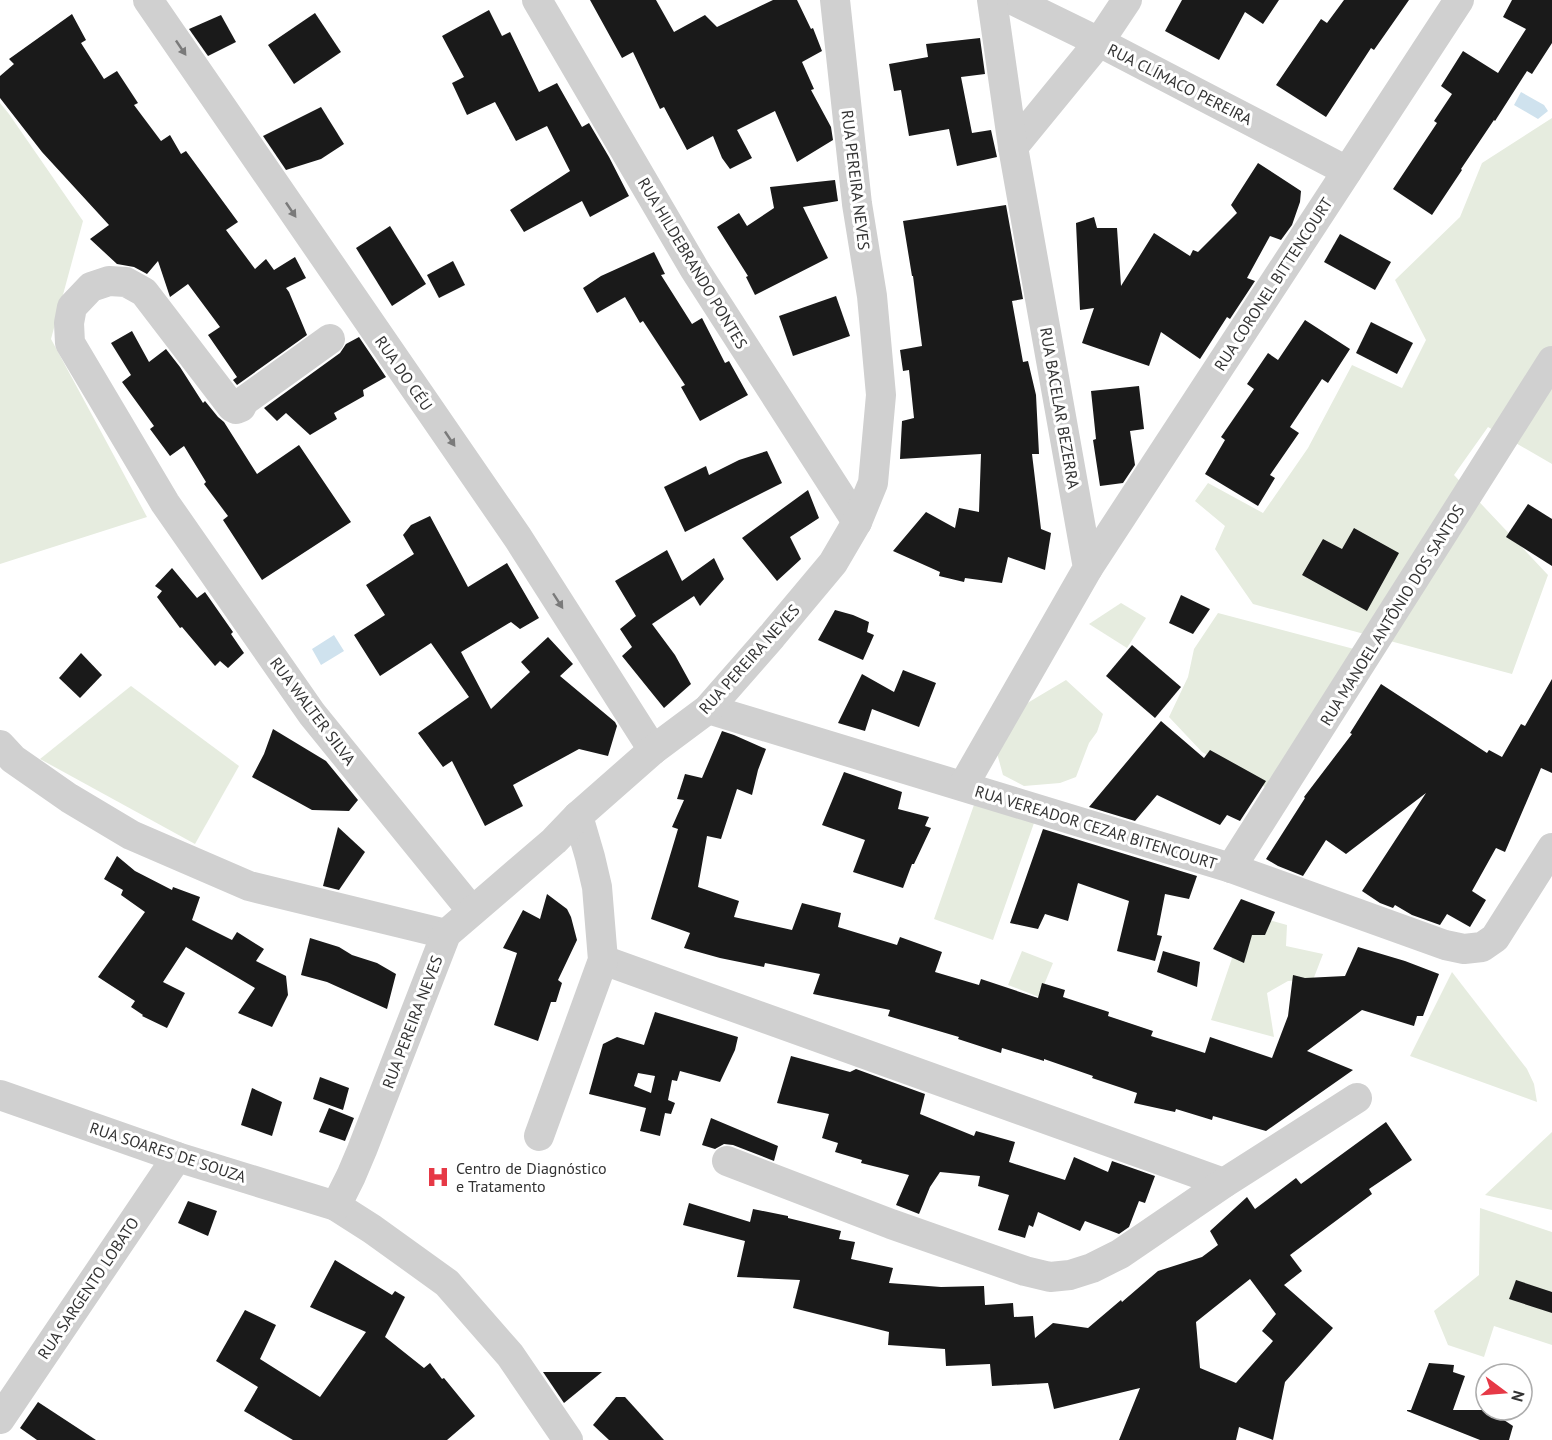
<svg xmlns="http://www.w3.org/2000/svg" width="1552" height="1440" font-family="'PT Sans',sans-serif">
<rect width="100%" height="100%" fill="#fff"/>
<!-- green -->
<g fill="#e6ecdf">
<polygon points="0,103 9,114 83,221 51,339 147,517 0,564"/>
<polygon points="1552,118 1552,464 1488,427 1454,475 1548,575 1512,674 1253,604 1215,549 1225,526 1195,501 1208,483 1263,513 1308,448 1352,365 1402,388 1426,340 1395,280 1460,217 1482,163"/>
<polygon points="1121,603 1146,618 1127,648 1089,624"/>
<polygon points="1218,613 1354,649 1274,792 1202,752 1169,717 1188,677 1194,649"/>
<polygon points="1066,680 1103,714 1097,732 1089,743 1076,777 1060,783 1024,786 1003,775 995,746 1019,708"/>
<polygon points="131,686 239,766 195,844 40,759"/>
<polygon points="975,802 1034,823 993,940 934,919"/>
<polygon points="1247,914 1287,925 1286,946 1323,954 1313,980 1288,981 1267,993 1274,1037 1211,1020"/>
<polygon points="1022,951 1053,963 1039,997 1008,985"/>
<polygon points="1452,972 1527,1069 1534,1084 1537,1102 1410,1056"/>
<polygon points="1552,1132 1552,1210 1485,1195"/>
<polygon points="1480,1208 1552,1232 1552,1345 1494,1326 1484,1357 1448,1345 1434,1311 1479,1275"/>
</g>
<!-- water -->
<g fill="#cfe2ee">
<polygon points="1521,92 1544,105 1548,111 1538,119 1514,105"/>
<polygon points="334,635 344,651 321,665 312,649"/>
</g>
<!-- building -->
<g fill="#1a1a1a" fill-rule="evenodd">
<polygon points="590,0 656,0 674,32 705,15 717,27 773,0 797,0 811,29 813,28 822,51 802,62 814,89 811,90 831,127 833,140 797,162 775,111 737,130 752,158 730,169 722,158 713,136 687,150 664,107 660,109 633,52 622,58"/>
<polygon points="1182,0 1279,0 1263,24 1245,12 1219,60 1165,31"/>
<polygon points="1344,0 1409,0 1374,50 1371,48 1326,117 1276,85 1321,19 1327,23"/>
<polygon points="1512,0 1552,0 1552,43 1532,74 1527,71 1495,121 1494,120 1461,169 1462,170 1432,215 1393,189 1437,123 1434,121 1452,94 1441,86 1463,51 1498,73 1526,29 1503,17"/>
<polygon points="489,10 502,36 510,32 539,92 557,83 582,127 589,123 609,157 629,196 590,217 582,201 524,232 510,210 570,171 547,126 516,141 495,102 467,115 452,83 464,77 442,36"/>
<polygon points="315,13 341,52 294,84 268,45"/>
<polygon points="72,14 86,40 81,43 104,79 117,71 138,103 134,105 161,141 170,135 181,154 186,151 238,222 226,230 255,269 266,259 274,270 295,257 306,278 286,288 289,292 307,335 237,385 233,380 237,377 208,335 220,327 188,284 170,297 158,261 147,274 134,267 117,264 90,239 109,225 42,152 0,98 0,76 14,64 9,59"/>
<polygon points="221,15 236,42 208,56 189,29"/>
<polygon points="980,38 985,74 961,77 972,133 991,130 997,157 957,166 949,129 909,136 901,90 894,91 889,64 928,57 926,44"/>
<polygon points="321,107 344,144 321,159 286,170 263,136"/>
<polygon points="1258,163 1301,191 1300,202 1292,225 1281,240 1270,236 1247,278 1255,281 1230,319 1227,317 1200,359 1161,332 1149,366 1082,343 1094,308 1080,310 1076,223 1094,217 1097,228 1117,228 1121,286 1154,233 1190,256 1193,250 1198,252 1237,213 1231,205"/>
<polygon points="835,180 838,201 803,207 828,258 755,295 746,277 748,276 717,227 739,213 747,226 774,208 770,187"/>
<polygon points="1006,205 1023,299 1012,301 1023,362 1028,361 1036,395 1039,454 1032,454 1041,529 1051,533 1045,570 1008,557 1002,583 965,578 964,582 939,576 940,572 893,551 926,512 955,528 959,508 979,512 981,454 900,459 902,421 914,418 909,370 903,371 900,350 922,346 913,276 912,276 903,221"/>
<polygon points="390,226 426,284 392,306 356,248"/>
<polygon points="1340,234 1391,262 1375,290 1324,262"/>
<polygon points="654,252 665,274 661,275 692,324 702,318 725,363 729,361 748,395 700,421 681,387 685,385 643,321 640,323 625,297 597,313 583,288 601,276"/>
<polygon points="453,261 465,285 439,298 427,275"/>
<polygon points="836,296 850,336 793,356 779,316"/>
<polygon points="1305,320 1350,349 1328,383 1322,379 1290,427 1299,433 1270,475 1275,478 1258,506 1205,474 1225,440 1221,437 1254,389 1247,384 1268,353 1278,360"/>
<polygon points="1371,322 1413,343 1397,374 1356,353"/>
<polygon points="132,331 149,362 166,349 180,367 203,403 205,401 218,417 224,422 257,474 299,445 351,522 262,580 223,520 228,516 204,484 206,482 184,446 170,456 150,429 154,426 122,382 131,375 111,343"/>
<polygon points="359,337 386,377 363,390 364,396 334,413 337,419 310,435 286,413 277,421 264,408 340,353 346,344"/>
<polygon points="1139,386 1144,429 1130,431 1135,465 1123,483 1100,486 1093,440 1096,439 1091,391"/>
<polygon points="767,451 782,483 685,532 664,487 706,466 709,475 739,460"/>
<polygon points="808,490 819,518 790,537 801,559 777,581 742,538"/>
<polygon points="1528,504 1552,519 1552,566 1506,537"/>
<polygon points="430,516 468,587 507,563 539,618 520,629 511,622 461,652 491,709 530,672 521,662 548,637 573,664 560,676 615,722 617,726 608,756 579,749 513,785 523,806 485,826 452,761 443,767 418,733 469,697 431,643 380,676 354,635 385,615 366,585 414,554 403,535 411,525"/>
<polygon points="1354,528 1399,553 1367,611 1302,575 1323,539 1342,549"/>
<polygon points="667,550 682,581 714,558 724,579 700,606 694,596 652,624 675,655 691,684 664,708 622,656 632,647 620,629 636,616 615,581"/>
<polygon points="172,568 197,598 205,592 233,632 231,634 244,653 228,668 220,661 215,666 182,627 180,628 157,597 162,591 155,586"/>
<polygon points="1181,595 1210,609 1193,634 1169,623"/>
<polygon points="835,610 853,615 869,622 867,632 874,635 863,660 818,640"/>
<polygon points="1132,645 1181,687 1155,718 1106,676"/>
<polygon points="81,653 102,675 80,698 59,678"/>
<polygon points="903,670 936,683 919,727 872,709 865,731 838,723 862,674 894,692"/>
<polygon points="1552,679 1552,773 1541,768 1505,852 1496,848 1472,891 1486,900 1470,927 1447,914 1440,925 1412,915 1395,905 1393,908 1380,903 1362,891 1426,793 1346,854 1326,840 1303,876 1278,866 1266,859 1305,798 1304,797 1352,734 1350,733 1381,684 1487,753 1489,750 1502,757 1521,724 1525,726"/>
<polygon points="1161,721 1204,758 1210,750 1266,781 1240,821 1227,815 1220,825 1157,795 1135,821 1089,807"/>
<polygon points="273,729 326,761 358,800 349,811 312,810 252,777 264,754"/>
<polygon points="722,731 734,735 766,749 758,770 752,795 737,789 721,839 707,836 698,887 739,901 734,917 792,930 802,903 841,913 838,927 897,945 900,937 942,952 935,972 979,985 981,979 1038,998 1042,983 1065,990 1063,997 1109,1012 1108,1016 1153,1031 1151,1036 1205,1053 1210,1037 1272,1058 1288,1016 1293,975 1305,978 1345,976 1358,947 1405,961 1439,974 1423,1016 1417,1016 1414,1026 1362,1010 1307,1051 1353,1070 1266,1131 1213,1116 1212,1120 1176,1109 1175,1112 1134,1103 1137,1093 1092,1078 1093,1076 1044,1059 1044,1061 1002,1048 1001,1053 958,1039 959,1037 888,1016 890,1010 813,994 820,974 765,963 764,967 720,958 684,948 690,933 651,919 678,829 672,827 684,800 677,799 685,774 702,778"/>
<polygon points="844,772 902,792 898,809 929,817 925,826 931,828 914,864 912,864 903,888 853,872 865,840 822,825"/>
<polygon points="338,827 365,852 339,890 323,886"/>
<polygon points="1043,829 1197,876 1189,899 1165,894 1157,935 1162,936 1155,961 1117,951 1129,901 1078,883 1068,921 1045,914 1038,929 1010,923"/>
<polygon points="117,856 135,871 172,890 173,887 200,897 192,920 232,940 237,932 264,949 256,961 286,976 288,995 272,1027 238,1013 255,988 186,947 163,982 185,993 167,1028 142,1016 143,1015 131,1007 135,1001 98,977 145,912 121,895 123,890 104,879"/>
<polygon points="547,894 567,909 571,917 577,940 558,980 562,983 556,1002 551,1002 538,1041 494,1025 517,953 503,948 523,910 540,919"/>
<polygon points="1241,899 1275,912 1265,935 1252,935 1244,963 1213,949"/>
<polygon points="310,938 339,947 352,955 377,963 396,974 387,1009 327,982 301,975"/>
<polygon points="1163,951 1200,962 1197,987 1157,972"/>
<path d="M655 1012 738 1037 735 1050 720 1082 680 1071 677 1081 672 1080 668 1100 675 1103 671 1114 665 1113 660 1136 640 1131 646 1108 589 1094 603 1044 617 1037 644 1045ZM638 1073 655 1076 651 1093 634 1086Z"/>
<polygon points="791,1056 850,1072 856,1069 925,1094 920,1114 974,1136 976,1131 1015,1142 1009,1162 1065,1180 1074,1157 1108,1172 1112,1161 1155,1176 1145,1203 1139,1201 1129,1227 1119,1234 1085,1221 1080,1231 1038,1212 1033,1227 1029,1225 1025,1238 998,1230 1009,1195 978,1186 980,1176 940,1172 930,1187 919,1214 896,1205 909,1175 861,1163 862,1160 835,1152 838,1143 822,1138 829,1114 777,1103"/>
<polygon points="320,1077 349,1088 343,1110 313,1099"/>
<polygon points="252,1088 282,1102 272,1136 241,1125"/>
<polygon points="329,1108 354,1118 345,1141 319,1132"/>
<polygon points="711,1118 778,1146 774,1161 733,1145 724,1144 715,1149 702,1145"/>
<path d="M1386 1122 1412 1160 1369 1189 1372 1194 1290 1255 1302 1271 1284 1285 1333 1328 1285 1382 1273 1440 1239 1427 1236 1440H1119L1140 1388 1054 1409 1048 1383 992 1386 990 1364 946 1366 945 1349 888 1345 889 1332 793 1308 800 1280 737 1277 745 1241 683 1225 689 1203 750 1222 753 1209 788 1216V1218L841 1231 839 1239 855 1242 851 1259 893 1268 889 1283 941 1287 984 1286 985 1305 1013 1303 1014 1317 1033 1316 1035 1338 1053 1323 1088 1328 1121 1300 1122 1302 1158 1271 1202 1257 1218 1245 1210 1231 1247 1197 1255 1209 1296 1178 1301 1184ZM1250 1279 1276 1314 1262 1331 1273 1341 1236 1383 1200 1368 1196 1322Z"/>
<polygon points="188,1201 217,1211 208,1236 178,1223"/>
<polygon points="335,1260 392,1295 395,1291 405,1297 385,1337 424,1368 430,1363 442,1379 444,1378 475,1416 447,1440 293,1440 244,1411 258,1387 216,1361 245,1310 276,1325 260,1359 320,1397 366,1332 310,1307"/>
<polygon points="1516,1280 1552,1292 1552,1313 1509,1299"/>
<polygon points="1429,1363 1454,1365 1453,1372 1465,1376 1453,1410 1489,1410 1513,1426 1509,1440 1480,1440 1407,1411 1407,1410 1411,1410"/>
<polygon points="543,1372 602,1372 564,1403"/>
<polygon points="616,1397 625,1397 664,1440 609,1440 593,1425"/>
<polygon points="38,1402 96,1440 37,1440 20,1428"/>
</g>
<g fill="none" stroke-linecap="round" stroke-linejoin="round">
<!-- minor -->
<g stroke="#d0d0d0" stroke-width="30">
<polyline points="148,0 518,538 653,750"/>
<polyline points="537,0 695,270 857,522"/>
<polyline points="1013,0 1099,42 1347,171"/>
<polyline points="1013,147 1099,42 1127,0"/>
<polyline points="330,339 244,401 241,407 236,409 232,407 144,292 126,282 109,281 91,287 72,307 69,323 70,343 165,503 312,714 472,911"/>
<polyline points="1088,568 1459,0"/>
<polyline points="708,709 1231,868 1445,945 1464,949 1482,947 1495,938 1552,848"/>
<polyline points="0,745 13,759 69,798 131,835 249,886 446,934"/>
<polyline points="963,786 1088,568 1013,147 992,0"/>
<polyline points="1231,868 1552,361"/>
<polyline points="603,960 1224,1183"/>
<polyline points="0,1095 177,1157 336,1206 372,1229 447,1283 510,1355 568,1440"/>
<polyline points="539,1136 603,960 597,887 590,857 578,816"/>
<polyline points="727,1161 891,1224 1025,1271 1050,1277 1070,1275 1092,1268 1120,1254 1224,1183 1357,1098"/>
<polyline points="336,1206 351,1176 362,1150 446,934 554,841 578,816 653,750 708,709 772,636 833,563 857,522 873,483 881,395 872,296 857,204 835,0"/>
<polyline points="0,1419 177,1157"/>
</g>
</g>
<!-- one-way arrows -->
<defs><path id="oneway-solid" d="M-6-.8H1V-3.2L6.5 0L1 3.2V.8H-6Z" transform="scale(1.5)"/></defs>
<g fill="#7a7a7a">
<use href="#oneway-solid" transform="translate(181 48) rotate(56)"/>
<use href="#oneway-solid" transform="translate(291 210) rotate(56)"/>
<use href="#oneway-solid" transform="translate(450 439) rotate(56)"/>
<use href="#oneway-solid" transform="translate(558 601) rotate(57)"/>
</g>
<!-- icons -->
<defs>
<g id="hospital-bare" transform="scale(1.8)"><path d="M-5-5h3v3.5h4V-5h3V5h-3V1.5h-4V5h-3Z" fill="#e63946" stroke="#fff" stroke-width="2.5" paint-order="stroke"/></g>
</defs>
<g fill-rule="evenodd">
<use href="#hospital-bare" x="438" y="1177"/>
</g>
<g text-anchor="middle" stroke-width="6" stroke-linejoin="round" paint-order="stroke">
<!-- street labels -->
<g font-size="16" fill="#333" stroke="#fff">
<text transform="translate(1180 84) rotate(27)" y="6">RUA CLÍMACO PEREIRA</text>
<text transform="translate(856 180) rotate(83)" y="6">RUA PEREIRA NEVES</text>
<text transform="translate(693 263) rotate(59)" y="6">RUA HILDEBRANDO PONTES</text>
<text transform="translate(1273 284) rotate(-57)" y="6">RUA CORONEL BITTENCOURT</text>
<text transform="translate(404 373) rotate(55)" y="6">RUA DO CÉU</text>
<text transform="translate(1060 408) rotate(80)" y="6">RUA BACELAR BEZERRA</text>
<text transform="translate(1392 615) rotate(-58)" y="6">RUA MANOEL ANTÔNIO DOS SANTOS</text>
<text transform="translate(749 659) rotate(-48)" y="6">RUA PEREIRA NEVES</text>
<text transform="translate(313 711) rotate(53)" y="6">RUA WALTER SILVA</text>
<text transform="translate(1096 827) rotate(17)" y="6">RUA VEREADOR CEZAR BITENCOURT</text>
<text transform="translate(412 1022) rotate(-69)" y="6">RUA PEREIRA NEVES</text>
<text transform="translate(168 1152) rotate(18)" y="6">RUA SOARES DE SOUZA</text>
<text transform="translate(88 1288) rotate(-56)" y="6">RUA SARGENTO LOBATO</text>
</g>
<!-- poi labels -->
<g font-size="16" fill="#333" stroke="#fff" text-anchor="start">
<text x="456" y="1174">Centro de Diagnóstico<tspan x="456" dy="18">e Tratamento</tspan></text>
</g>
</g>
<!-- north arrow -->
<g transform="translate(1504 1392) rotate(106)"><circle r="28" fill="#ffffff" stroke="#adadad" stroke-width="1.5"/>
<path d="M0-4.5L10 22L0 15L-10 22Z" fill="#e63946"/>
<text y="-9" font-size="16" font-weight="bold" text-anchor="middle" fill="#333333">N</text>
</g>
</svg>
